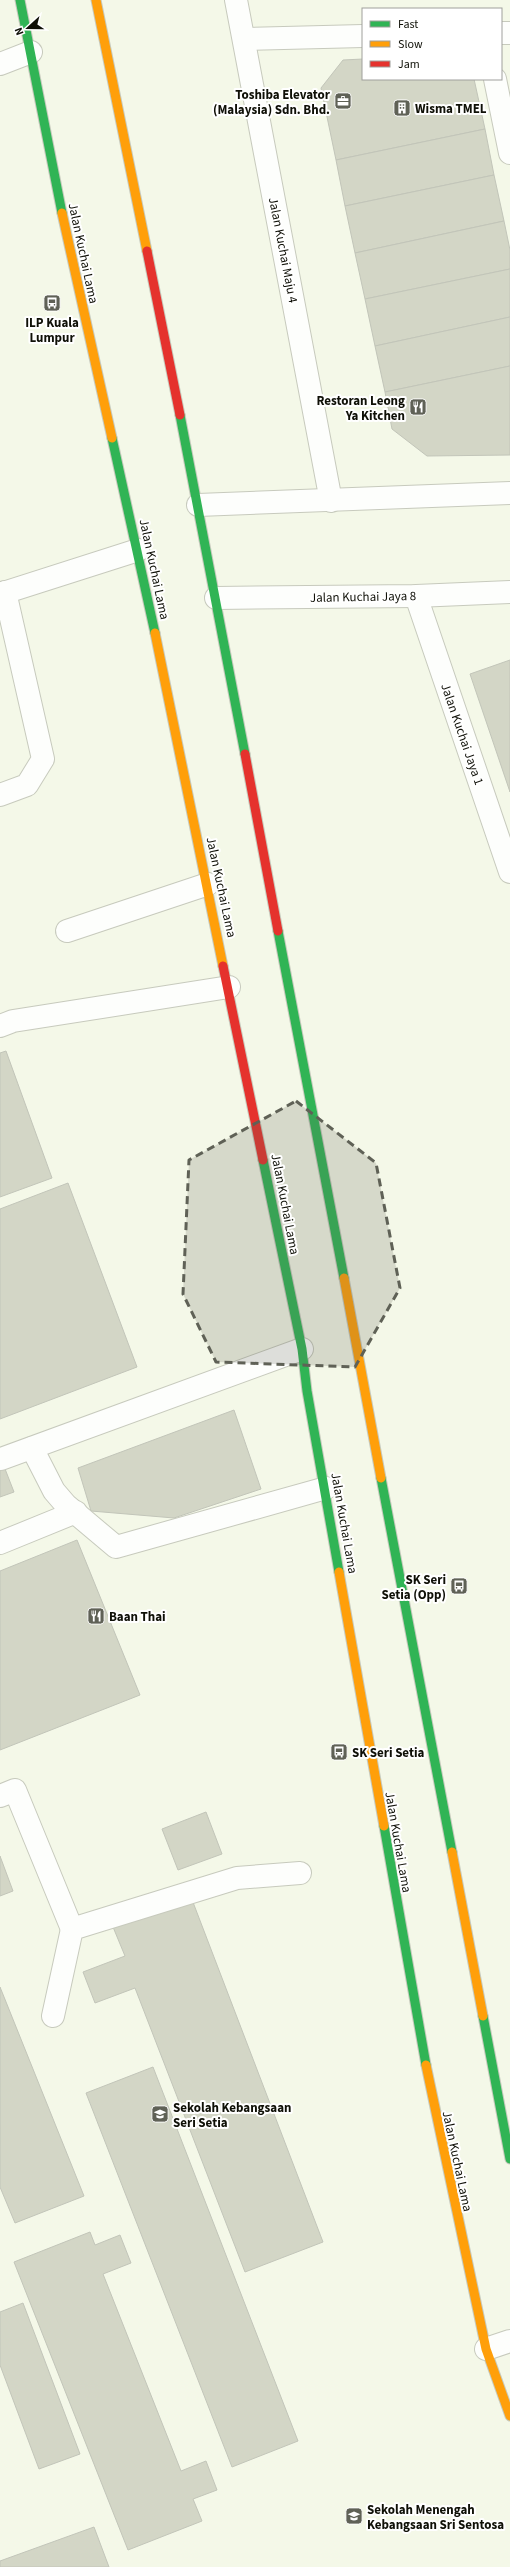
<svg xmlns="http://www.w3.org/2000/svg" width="510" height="2567" font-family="'Source Sans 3',sans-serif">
<rect width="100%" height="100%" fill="#f4f8e8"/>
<!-- building -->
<g fill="#d3d6c6" stroke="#c2c5b9">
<polygon points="363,59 363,79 474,79 485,129 336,160 321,88 343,60"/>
<polygon points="485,129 494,175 345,206 336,160"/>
<polygon points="494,175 504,221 355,253 345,206"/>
<polygon points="504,221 510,250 510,269 365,299 355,253"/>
<polygon points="510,269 510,317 375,346 365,299"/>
<polygon points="510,317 510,366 385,392 375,346"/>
<polygon points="510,366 510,455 427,456 392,429 385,392"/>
<polygon points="510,660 510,792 470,674"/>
<polygon points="6,1051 52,1178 0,1197 0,1053"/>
<polygon points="68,1183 137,1367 0,1419 0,1209"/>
<polygon points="234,1410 261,1489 174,1518 91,1511 78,1468"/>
<polygon points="0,1456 14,1492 0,1497"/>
<polygon points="77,1540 140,1695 0,1750 0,1571"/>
<polygon points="206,1812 222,1854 178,1870 162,1829"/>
<polygon points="0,1856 13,1891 0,1896"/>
<polygon points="191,1897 323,2242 245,2272 135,1988 95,2003 83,1972 125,1956 113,1927"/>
<polygon points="0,1987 84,2196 15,2223 0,2187"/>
<polygon points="153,2067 298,2441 232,2467 86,2093"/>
<polygon points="90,2232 95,2245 120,2235 131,2263 103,2274 181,2471 206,2461 217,2490 193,2499 202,2521 128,2550 14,2262"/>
<polygon points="23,2303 80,2454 39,2469 0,2365 0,2312"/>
<polygon points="94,2527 109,2567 0,2567 0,2561"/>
</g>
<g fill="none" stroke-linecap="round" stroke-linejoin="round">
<!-- lane casing -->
<g stroke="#c7cabd" stroke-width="24">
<g id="lane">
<polyline points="0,64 31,52"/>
<polyline points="495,79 510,153"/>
<polyline points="0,594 138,550"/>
<polyline points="0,795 27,785 43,759 5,592"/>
<polyline points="67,931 208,884"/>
<polyline points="0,1026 13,1021 229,987"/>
<polyline points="32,1448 54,1491 66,1505 116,1547 326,1488"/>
<polyline points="1,1459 302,1349"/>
<polyline points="0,1543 76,1512"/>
<polyline points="0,1796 15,1790 72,1929"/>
<polyline points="53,2016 72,1929 237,1878 300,1873"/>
</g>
</g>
<!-- street casing -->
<g stroke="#c7cabd" stroke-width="24">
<g id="street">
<polyline points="236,0 331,501"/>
<polyline points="501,33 510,33"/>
<polyline points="245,39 363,36"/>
<polyline points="198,505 510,493"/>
<polyline points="416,596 510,872"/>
<polyline points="216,598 416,596 510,592"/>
<polyline points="486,2349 510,2341"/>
</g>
</g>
<!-- fast casing -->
<g stroke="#c7cabd" stroke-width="11">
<g id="fast">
<polyline points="20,0 62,213"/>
<polyline points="180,415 245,754"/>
<polyline points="112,438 155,633"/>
<polyline points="278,931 344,1278"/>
<polyline points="263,1160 302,1349 307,1391 339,1572"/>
<polyline points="381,1478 452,1852"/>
<polyline points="384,1826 426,2065"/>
<polyline points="483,2016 510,2159"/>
</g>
</g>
<!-- slow casing -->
<g stroke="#c7cabd" stroke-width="11">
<g id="slow">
<polyline points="96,0 147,251"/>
<polyline points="62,213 112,438"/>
<polyline points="155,633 223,966"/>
<polyline points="344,1278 381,1478"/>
<polyline points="339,1572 384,1826"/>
<polyline points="452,1852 483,2016"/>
<polyline points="426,2065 486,2349 510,2416"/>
</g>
</g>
<!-- jam casing -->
<g stroke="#c7cabd" stroke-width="11">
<g id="jam">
<polyline points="147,251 180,415"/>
<polyline points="245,754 278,931"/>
<polyline points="223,966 263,1160"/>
</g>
</g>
<!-- lane -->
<use href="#lane" stroke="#fdfefc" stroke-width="22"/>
<!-- street -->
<use href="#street" stroke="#fdfefc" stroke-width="22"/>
<!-- fast -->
<use href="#fast" stroke="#30b455" stroke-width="9"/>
<!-- slow -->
<use href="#slow" stroke="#ff9f0a" stroke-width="9"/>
<!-- jam -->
<use href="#jam" stroke="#e5322d" stroke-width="9"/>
</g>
<!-- marked area -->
<path fill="#5f6156" fill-opacity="0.2" stroke="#5f6156" stroke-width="3" stroke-dasharray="8 5" stroke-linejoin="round" d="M296 1101 376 1163 400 1288 355 1367 216 1362 183 1294 189 1160Z"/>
<!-- icons -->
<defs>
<g id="office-square" transform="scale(0.9)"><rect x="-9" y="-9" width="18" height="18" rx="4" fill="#5f6156" stroke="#fff"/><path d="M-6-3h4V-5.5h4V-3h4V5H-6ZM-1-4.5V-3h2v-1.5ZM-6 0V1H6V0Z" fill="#fff"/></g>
<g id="building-square" transform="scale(0.9)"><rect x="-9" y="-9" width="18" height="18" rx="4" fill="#5f6156" stroke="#fff"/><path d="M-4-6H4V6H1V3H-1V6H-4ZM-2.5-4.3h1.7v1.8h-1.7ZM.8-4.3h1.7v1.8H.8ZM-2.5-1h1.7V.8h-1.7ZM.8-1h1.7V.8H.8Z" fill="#fff"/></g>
<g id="bus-square" transform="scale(0.9)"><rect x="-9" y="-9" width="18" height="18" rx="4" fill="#5f6156" stroke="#fff"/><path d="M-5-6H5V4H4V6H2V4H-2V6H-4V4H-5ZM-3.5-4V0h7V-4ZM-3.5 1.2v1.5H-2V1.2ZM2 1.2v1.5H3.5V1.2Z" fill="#fff"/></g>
<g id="restaurant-square" transform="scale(0.9)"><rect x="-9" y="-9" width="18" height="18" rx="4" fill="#5f6156" stroke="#fff"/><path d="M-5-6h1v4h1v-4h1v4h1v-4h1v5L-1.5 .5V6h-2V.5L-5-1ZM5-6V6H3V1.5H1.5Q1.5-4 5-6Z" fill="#fff"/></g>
<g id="school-square" transform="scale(0.9)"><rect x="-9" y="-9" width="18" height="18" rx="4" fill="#5f6156" stroke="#fff"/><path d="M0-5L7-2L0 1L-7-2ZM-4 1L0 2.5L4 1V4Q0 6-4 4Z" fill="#fff"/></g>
</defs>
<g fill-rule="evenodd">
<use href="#office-square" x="343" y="101"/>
<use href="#building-square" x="402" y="108"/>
<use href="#bus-square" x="52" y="303"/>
<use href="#restaurant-square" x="418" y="407"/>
<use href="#bus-square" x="459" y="1586"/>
<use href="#restaurant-square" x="96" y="1616"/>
<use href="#bus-square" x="339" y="1752"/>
<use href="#school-square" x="160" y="2114"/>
<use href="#school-square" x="354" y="2516"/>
</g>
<g text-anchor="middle" stroke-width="4" stroke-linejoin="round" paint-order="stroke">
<!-- poi labels -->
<g font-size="13" font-weight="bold" fill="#0f1007" stroke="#fff" text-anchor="start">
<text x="330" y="99" text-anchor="end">Toshiba Elevator<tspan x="330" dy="15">(Malaysia) Sdn. Bhd.</tspan></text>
<text x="415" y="113">Wisma TMEL</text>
<text x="52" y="327" text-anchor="middle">ILP Kuala<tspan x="52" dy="15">Lumpur</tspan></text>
<text x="405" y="405" text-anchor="end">Restoran Leong<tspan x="405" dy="15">Ya Kitchen</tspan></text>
<text x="446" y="1584" text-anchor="end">SK Seri<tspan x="446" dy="15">Setia (Opp)</tspan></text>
<text x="109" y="1621">Baan Thai</text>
<text x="352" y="1757">SK Seri Setia</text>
<text x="173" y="2112">Sekolah Kebangsaan<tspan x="173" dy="15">Seri Setia</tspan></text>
<text x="367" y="2514">Sekolah Menengah<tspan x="367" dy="15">Kebangsaan Sri Sentosa</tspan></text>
</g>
<!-- street labels -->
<g font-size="13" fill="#0f1007" stroke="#fff">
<text transform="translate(284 250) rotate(79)" y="5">Jalan Kuchai Maju 4</text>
<text transform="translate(84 253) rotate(78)" y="5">Jalan Kuchai Lama</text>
<text transform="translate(155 569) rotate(78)" y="5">Jalan Kuchai Lama</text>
<text transform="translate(363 596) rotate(-1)" y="5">Jalan Kuchai Jaya 8</text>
<text transform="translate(463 734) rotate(71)" y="5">Jalan Kuchai Jaya 1</text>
<text transform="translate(222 887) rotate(78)" y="5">Jalan Kuchai Lama</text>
<text transform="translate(286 1204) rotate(79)" y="5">Jalan Kuchai Lama</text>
<text transform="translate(345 1523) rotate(80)" y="5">Jalan Kuchai Lama</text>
<text transform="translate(399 1842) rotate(80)" y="5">Jalan Kuchai Lama</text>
<text transform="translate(458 2161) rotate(78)" y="5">Jalan Kuchai Lama</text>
</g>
</g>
<!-- legend -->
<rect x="362" y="8" width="140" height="72" fill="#ffffff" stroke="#9f9f9c"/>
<rect x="370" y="21" width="20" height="6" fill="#30b455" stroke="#9f9f9c"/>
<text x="398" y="28" font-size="12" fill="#0f1007">Fast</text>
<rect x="370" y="41" width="20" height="6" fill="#ff9f0a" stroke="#9f9f9c"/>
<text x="398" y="48" font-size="12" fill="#0f1007">Slow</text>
<rect x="370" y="61" width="20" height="6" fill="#e5322d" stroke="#9f9f9c"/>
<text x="398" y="68" font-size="12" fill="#0f1007">Jam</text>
<!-- north arrow -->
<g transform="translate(28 28) rotate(249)" stroke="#ffffff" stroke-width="3" paint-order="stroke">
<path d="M0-3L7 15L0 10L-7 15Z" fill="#0f1007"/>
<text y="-6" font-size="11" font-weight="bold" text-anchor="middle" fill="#0f1007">N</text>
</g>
</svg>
